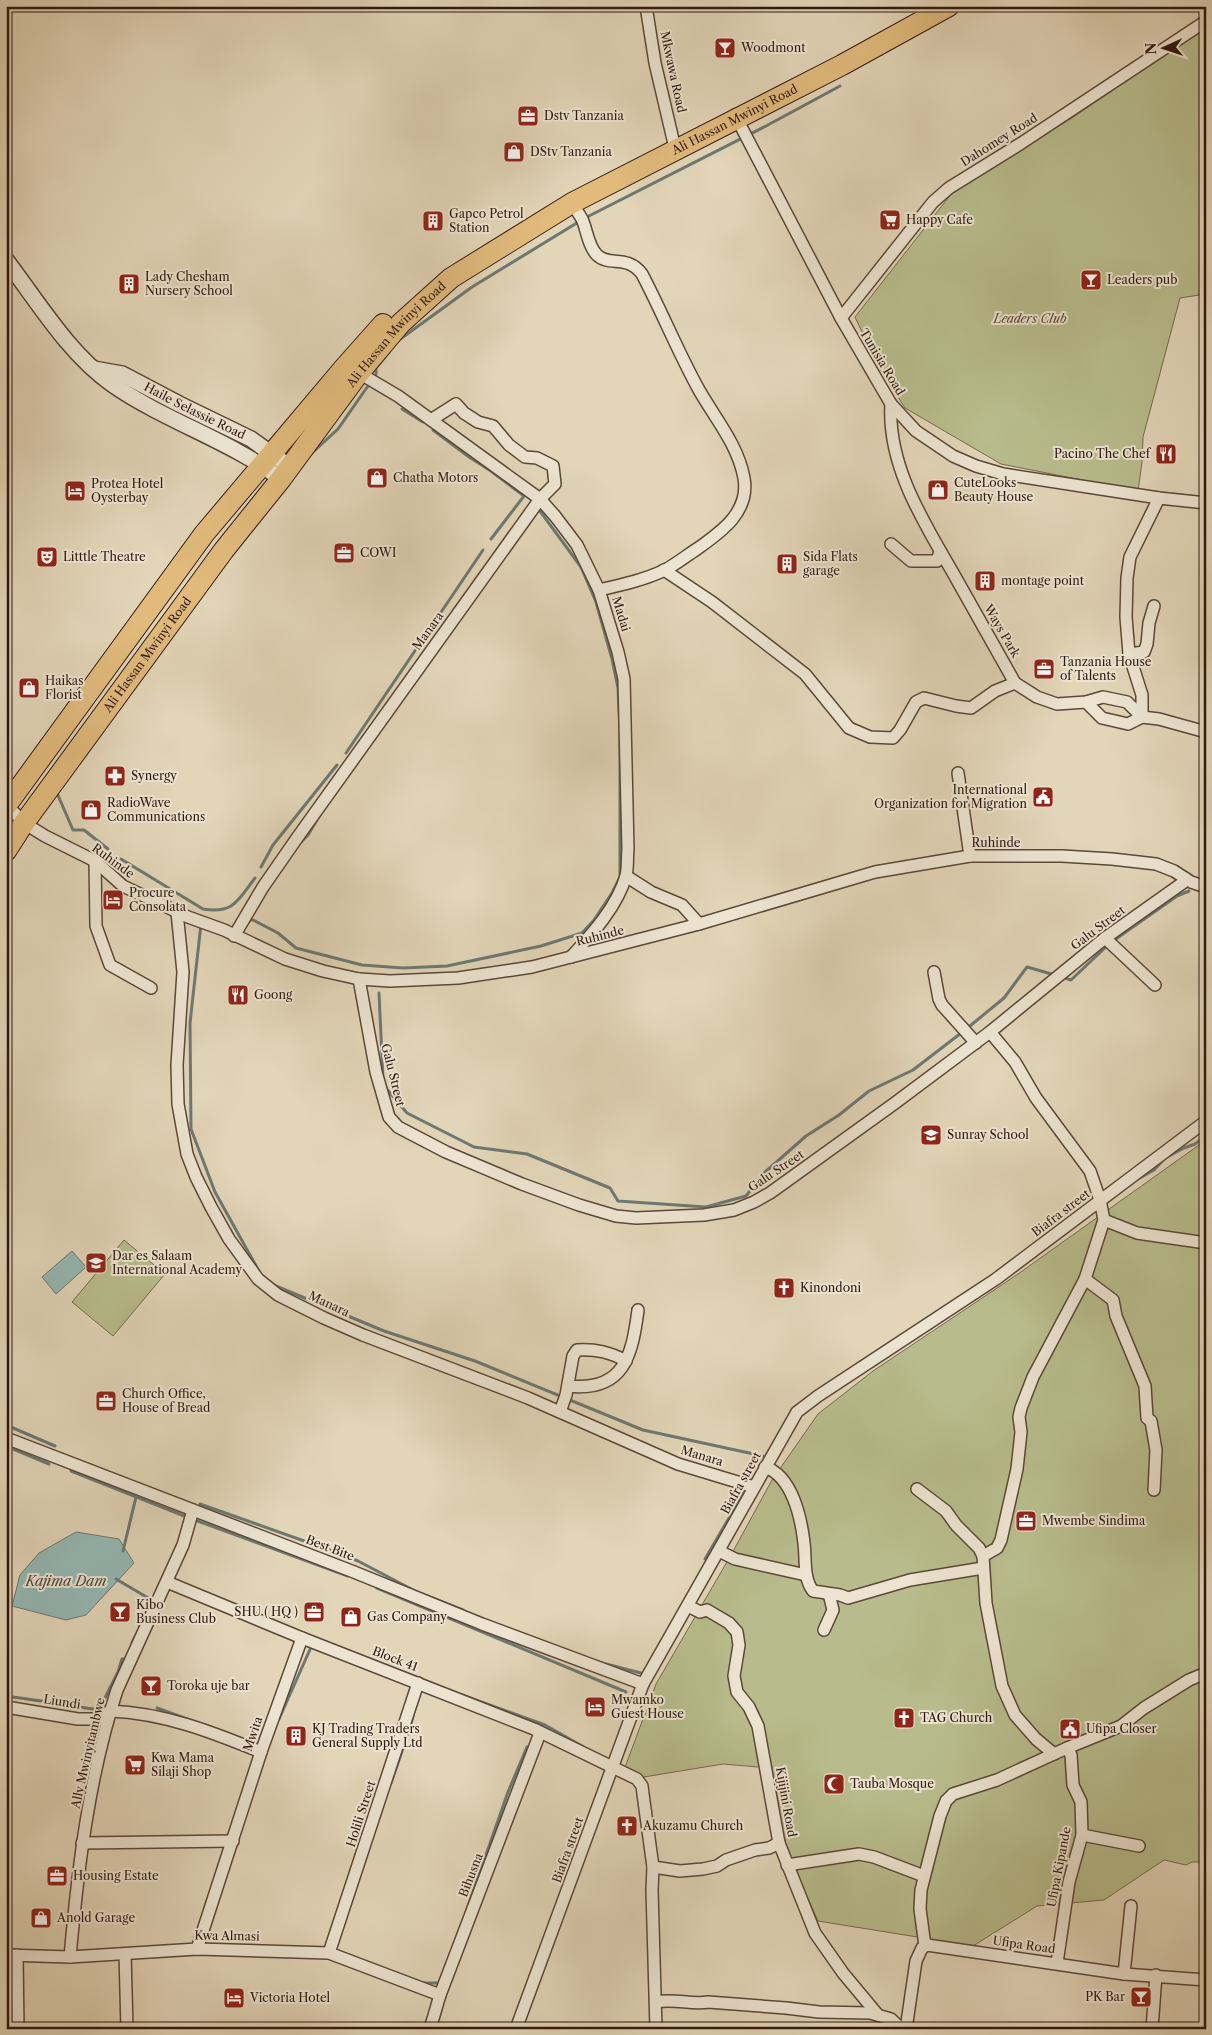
<svg xmlns="http://www.w3.org/2000/svg" width="1212" height="2035" font-family="'Libre Caslon Text',serif">
<rect width="100%" height="100%" fill="#e2d5b8"/>
<filter id="stains"><feTurbulence type="fractalNoise" baseFrequency=".004" numOctaves="4"/><feColorMatrix values="0 0 0 0 .2 0 0 0 0 .09 0 0 0 0 .02 0 0 0 .5 -.17"/></filter>
<radialGradient id="worn" r=".72"><stop offset=".6" stop-color="#630" stop-opacity="0"/><stop offset="1" stop-color="#630" stop-opacity=".3"/></radialGradient>
<!-- green -->
<g fill="#b8bc8c" stroke="#746a4d">
<polygon points="1198,31 1206,39 1206,294 1180,298 1143,437 1142,462 1138,491 1001,464 905,408 878,366 855,317 959,184 1072,118"/>
<polygon points="1206,1140 1206,1862 1192,1862 1186,1865 1164,1860 1104,1900 1037,1906 973,1946 818,1921 795,1870 779,1825 769,1768 723,1764 644,1777 624,1770 656,1684 731,1555 772,1480 818,1414 873,1371 1018,1274"/>
<polygon points="124,1240 165,1274 113,1336 72,1302"/>
</g>
<!-- water -->
<g fill="#95b8b4" stroke="#6d7872">
<polygon points="72,1251 86,1267 56,1294 42,1277"/>
<polygon points="76,1532 119,1539 134,1563 86,1615 66,1620 12,1606 20,1575 39,1553"/>
</g>
<g fill="none" stroke-linecap="round" stroke-linejoin="round">
<!-- stream -->
<g stroke="#6d7872" stroke-width="3">
<polyline points="585,218 766,126 840,86"/>
<polyline points="399,340 472,287 580,221"/>
<polyline points="374,378 376,374 376,368 389,352"/>
<polyline points="402,409 423,422"/>
<polyline points="433,430 469,457 491,471 524,496 491,539"/>
<polyline points="312,453 338,429 370,383"/>
<polygon points="537,507 581,567 596,602 612,659 618,688 620,731 620,877 612,893 594,920 582,933 541,946 447,966 403,968 362,965 296,948 278,933 253,920 248,920 246,915 286,857 308,835 336,788 388,718 414,677 502,552"/>
<polyline points="346,753 483,550"/>
<polyline points="57,793 73,830 84,830 108,849"/>
<path d="M121 859 203 909C234 914 238 900 255 878"/>
<polyline points="261,867 273,845 337,765"/>
<polyline points="201,924 190,1023 191,1129 215,1192 260,1273"/>
<polyline points="1113,941 1177,896 1189,891"/>
<polyline points="1061,977 1071,980 1108,945"/>
<polyline points="379,993 383,1079"/>
<polyline points="385,1087 407,1113 474,1147 527,1154 610,1188 618,1201 706,1207 746,1196 764,1173 806,1136 839,1115 869,1091 913,1070 965,1030 1004,998 1027,967 1055,975"/>
<polyline points="1136,1180 1154,1170 1165,1158 1184,1148 1195,1144 1206,1136"/>
<polyline points="271,1284 384,1331 475,1361 643,1430 763,1456"/>
<polyline points="6,1425 55,1446"/>
<polyline points="6,1446 49,1464"/>
<polyline points="71,1471 192,1519 348,1576"/>
<polyline points="200,1504 338,1553 358,1561 417,1592 463,1610"/>
<polyline points="123,1551 136,1497"/>
<polyline points="705,1559 746,1489"/>
<polyline points="116,1579 155,1602"/>
<polyline points="377,1588 626,1692"/>
<polyline points="134,1647 132,1643 136,1635"/>
<polyline points="602,1663 641,1673"/>
<polyline points="462,1695 545,1725 582,1746"/>
<polyline points="6,1696 48,1702"/>
<polyline points="58,1704 93,1709 100,1708 118,1672 122,1659 128,1659"/>
<polyline points="157,1708 187,1719"/>
<polyline points="279,1719 312,1645"/>
<polyline points="391,1783 410,1728 413,1716"/>
<polyline points="466,1912 508,1792 527,1747"/>
<polyline points="422,1983 439,1983 441,1979"/>
</g>
<!-- minor casing -->
<g stroke="#5c4738" stroke-width="14">
<g id="minor">
<polyline points="646,6 655,63 674,144"/>
<polyline points="735,115 841,318 891,404 916,431 953,456 976,466 1003,474 1159,498 1206,503"/>
<path d="M572 203C575 208 579 214 582 219 587 230 588 246 597 255 609 267 627 254 642 274 662 312 678 352 699 390 715 418 738 445 744 478 750 512 721 532 697 549 686 556 676 564 665 570 644 580 621 585 599 590"/>
<polyline points="841,318 933,202 949,188 1020,144 1206,21"/>
<path d="M359 373 398 396 540 499 555 516 577 545 599 590 618 652 624 679 628 849C627 858 628 868 626 876 617 907 592 934 571 957"/>
<path d="M891 404C887 468 927 527 957 580 976 614 996 649 1015 683L1037 697 1057 704 1086 702 1103 697 1127 702 1142 717 1159 719 1206 732"/>
<polyline points="891,544 911,561 937,561 940,551"/>
<polyline points="664,570 712,602 805,674 849,728 870,737 893,738 900,730 916,702 924,698 956,706 971,708 995,691 1015,683"/>
<polyline points="1129,654 1144,652 1147,644 1149,623 1154,606"/>
<polyline points="1086,702 1102,718 1128,724 1142,717 1142,695 1129,654 1126,617 1127,578 1130,557 1159,498"/>
<polyline points="958,773 970,856"/>
<polyline points="7,805 24,823 45,836 95,861 123,886 188,917 224,930 285,959 323,971 359,979 390,981 458,978 532,967 699,924 875,872 970,856 1062,856 1112,859 1156,864 1174,871 1191,882 1206,887"/>
<polyline points="95,861 96,926 110,965 151,988"/>
<polyline points="626,876 651,892 682,905 699,924"/>
<polyline points="177,912 183,972 177,1065 178,1104 187,1154 196,1177 211,1207 229,1239 258,1279 278,1295 324,1318 363,1335 528,1398 678,1464 754,1487"/>
<polyline points="234,936 263,887 297,838 540,499 555,484 553,466 537,458 525,457 509,445 493,426 478,422 464,413 456,404 431,420"/>
<polyline points="1105,938 1155,985"/>
<polyline points="934,972 939,999 942,1005 976,1043"/>
<polyline points="359,979 376,1072 389,1117 398,1127 446,1152 522,1184 579,1205 616,1216 636,1218 704,1215 734,1210 754,1202 770,1193 895,1103 990,1032 1105,938 1184,882 1185,878"/>
<polyline points="1104,1220 1137,1233 1206,1243"/>
<polyline points="1085,1279 1113,1300 1116,1316 1145,1386 1147,1418 1151,1421 1156,1450 1154,1490"/>
<path d="M568 1386C624 1392 632 1356 638 1310"/>
<path d="M560 1412 566 1395 573 1356 577 1350C596 1349 610 1352 626 1361"/>
<polyline points="6,1438 354,1572 482,1624 643,1684"/>
<path d="M765 1467C792 1476 801 1517 804 1543 806 1559 803 1578 813 1591L840 1595 848 1598 910 1580 983 1568"/>
<polyline points="917,1489 946,1511 956,1525 979,1548 983,1556 986,1603 1002,1686 1015,1715 1036,1739 1054,1754"/>
<polyline points="719,1551 735,1559 806,1575"/>
<polyline points="983,1556 997,1548 1001,1540 1017,1469 1021,1432 1019,1417 1021,1408 1033,1377 1085,1279 1104,1220 1100,1200 1090,1171 1036,1098 1015,1062 990,1032"/>
<polyline points="167,1582 302,1638 534,1729 637,1779 642,1786 643,1794 653,1867 652,1890 656,2029"/>
<polyline points="688,1606 700,1612 707,1610 729,1623 737,1632 739,1645 734,1676 737,1692 749,1707 758,1726 779,1843 815,1933 843,1973 878,2015"/>
<polyline points="824,1630 833,1610 829,1594"/>
<path d="M6 1707 78 1719H99L110 1711C164 1713 212 1732 261 1752"/>
<polyline points="1082,1835 1139,1846"/>
<polyline points="82,1843 233,1841"/>
<polyline points="787,1865 859,1854 874,1857 924,1876"/>
<polyline points="653,1867 680,1871 703,1869 717,1866 726,1860 755,1850 769,1848 779,1843"/>
<polyline points="925,1946 920,1909 921,1890 940,1816 946,1801 953,1794 997,1780 1067,1748 1121,1726 1144,1708 1189,1680 1206,1673"/>
<polyline points="197,1949 261,1752 302,1638"/>
<polyline points="329,1953 418,1683"/>
<polyline points="125,1954 127,2029"/>
<polyline points="6,1955 70,1957 197,1949 329,1953 440,1995"/>
<polyline points="17,1955 18,2029"/>
<path d="M70 1957C78 1867 89 1776 117 1690L183 1545 193 1510"/>
<polyline points="1057,1963 1069,1882 1082,1835 1081,1802 1073,1785 1071,1755 1067,1748"/>
<polyline points="1124,1974 1131,1906"/>
<path d="M656 2002C674 1998 691 2005 708 2002L786 2008 819 2012 870 2013 891 2019 901 2029"/>
<polyline points="430,2029 440,1995 540,1733"/>
<polyline points="516,2029 643,1684 797,1412 818,1396 996,1279 1206,1121"/>
<polyline points="906,2029 916,1961 922,1948 927,1945 1124,1974 1206,1980"/>
<polyline points="1152,2029 1156,1975"/>
</g>
</g>
<!-- tertiary casing -->
<g stroke="#5c4738" stroke-width="18">
<g id="tertiary">
<path d="M6 260C38 302 69 354 112 384 165 421 229 440 281 479"/>
<path id="s1" d="M94 369 122 374 179 404 251 439 290 467"/>
</g>
</g>
<!-- trunk casing -->
<g stroke="#30180e" stroke-width="22">
<g id="trunk">
<polyline points="6,806 204,534 343,369 383,324"/>
<path id="s2" d="M6 851 24 823 224 550 281 479 359 373 401 323 451 278 572 203 842 65 949 6"/>
</g>
</g>
<!-- minor -->
<use href="#minor" stroke="#ece4d1" stroke-width="11"/>
<!-- tertiary -->
<use href="#tertiary" stroke="#ece4d1" stroke-width="15"/>
<!-- trunk -->
<use href="#trunk" stroke="#e1ba7c" stroke-width="20"/>
</g>
<!-- icons -->
<defs>
<g id="bar-square" transform="scale(1.125)"><rect x="-9" y="-9" width="18" height="18" rx="4" fill="#8f2418" stroke="#ece4d1"/><path d="M-6-5H6L.8 .8V4.5H3.5V6h-7V4.5H-.8V.8Z" fill="#fff"/></g>
<g id="office-square" transform="scale(1.125)"><rect x="-9" y="-9" width="18" height="18" rx="4" fill="#8f2418" stroke="#ece4d1"/><path d="M-6-3h4V-5.5h4V-3h4V5H-6ZM-1-4.5V-3h2v-1.5ZM-6 0V1H6V0Z" fill="#fff"/></g>
<g id="shop-square" transform="scale(1.125)"><rect x="-9" y="-9" width="18" height="18" rx="4" fill="#8f2418" stroke="#ece4d1"/><path d="M-5-2.5h2.3a2.7 3.5 0 0 1 5.4 0H5L5.5 6h-11ZM-1.5-2.5h3a1.5 2.3 0 0 0-3 0Z" fill="#fff"/></g>
<g id="supermarket-square" transform="scale(1.125)"><rect x="-9" y="-9" width="18" height="18" rx="4" fill="#8f2418" stroke="#ece4d1"/><path d="M-6-5.5h2.5l.6 2H6L4.5 2H-2.5L-4.4-4H-6ZM-1.5 3.2a1.3 1.3 0 1 0 .1 0ZM3 3.2a1.3 1.3 0 1 0 .1 0Z" fill="#fff"/></g>
<g id="building-square" transform="scale(1.125)"><rect x="-9" y="-9" width="18" height="18" rx="4" fill="#8f2418" stroke="#ece4d1"/><path d="M-4-6H4V6H1V3H-1V6H-4ZM-2.5-4.3h1.7v1.8h-1.7ZM.8-4.3h1.7v1.8H.8ZM-2.5-1h1.7V.8h-1.7ZM.8-1h1.7V.8H.8Z" fill="#fff"/></g>
<g id="restaurant-square" transform="scale(1.125)"><rect x="-9" y="-9" width="18" height="18" rx="4" fill="#8f2418" stroke="#ece4d1"/><path d="M-5-6h1v4h1v-4h1v4h1v-4h1v5L-1.5 .5V6h-2V.5L-5-1ZM5-6V6H3V1.5H1.5Q1.5-4 5-6Z" fill="#fff"/></g>
<g id="hotel-square" transform="scale(1.125)"><rect x="-9" y="-9" width="18" height="18" rx="4" fill="#8f2418" stroke="#ece4d1"/><path d="M-6-4.5h1.5V1H6V5H4.5V3h-9V5H-6ZM-4 0a1.8 1.8 0 1 1 3.6 0ZM.5 0V-2.5h3Q6-2.5 6 0Z" fill="#fff"/></g>
<g id="theatre-square" transform="scale(1.125)"><rect x="-9" y="-9" width="18" height="18" rx="4" fill="#8f2418" stroke="#ece4d1"/><path d="M-5-5.5Q0-4 5-5.5V0Q5 5 0 6Q-5 5-5 0ZM-3.3-2.5H-1v1.5H-3.3ZM1-2.5H3.3v1.5H1ZM-2.8 1Q0 5.5 2.8 1Z" fill="#fff"/></g>
<g id="pharmacy-square" transform="scale(1.125)"><rect x="-9" y="-9" width="18" height="18" rx="4" fill="#8f2418" stroke="#ece4d1"/><path d="M-2-6h4v4h4v4h-4v4h-4v-4h-4v-4h4Z" fill="#fff"/></g>
<g id="civic-square" transform="scale(1.125)"><rect x="-9" y="-9" width="18" height="18" rx="4" fill="#8f2418" stroke="#ece4d1"/><path d="M-.6-6.5H3V-4.5H.6V-3L4-1V1h2V6H-6V1h2V-1L-.6-3ZM-1.2 2.5V6h2.4V2.5Z" fill="#fff"/></g>
<g id="school-square" transform="scale(1.125)"><rect x="-9" y="-9" width="18" height="18" rx="4" fill="#8f2418" stroke="#ece4d1"/><path d="M0-5L7-2L0 1L-7-2ZM-4 1L0 2.5L4 1V4Q0 6-4 4Z" fill="#fff"/></g>
<g id="church-square" transform="scale(1.125)"><rect x="-9" y="-9" width="18" height="18" rx="4" fill="#8f2418" stroke="#ece4d1"/><path d="M-1.2-6h2.4v3.5h3.3v2.4h-3.3V6h-2.4V-.1h-3.3v-2.4h3.3Z" fill="#fff"/></g>
<g id="mosque-square" transform="scale(1.125)"><rect x="-9" y="-9" width="18" height="18" rx="4" fill="#8f2418" stroke="#ece4d1"/><path d="M3.5-4.9A6 6 0 1 0 3.5 4.9A5 5 0 1 1 3.5-4.9Z" fill="#fff"/></g>
</defs>
<g fill-rule="evenodd">
<use href="#bar-square" x="725" y="48"/>
<use href="#office-square" x="528" y="116"/>
<use href="#shop-square" x="514" y="152"/>
<use href="#supermarket-square" x="890" y="220"/>
<use href="#building-square" x="433" y="221"/>
<use href="#bar-square" x="1091" y="280"/>
<use href="#building-square" x="129" y="284"/>
<use href="#restaurant-square" x="1166" y="454"/>
<use href="#shop-square" x="377" y="478"/>
<use href="#shop-square" x="938" y="490"/>
<use href="#hotel-square" x="75" y="491"/>
<use href="#office-square" x="344" y="553"/>
<use href="#theatre-square" x="47" y="557"/>
<use href="#building-square" x="787" y="564"/>
<use href="#building-square" x="985" y="581"/>
<use href="#office-square" x="1044" y="669"/>
<use href="#shop-square" x="29" y="688"/>
<use href="#pharmacy-square" x="115" y="776"/>
<use href="#civic-square" x="1043" y="797"/>
<use href="#shop-square" x="91" y="810"/>
<use href="#hotel-square" x="113" y="900"/>
<use href="#restaurant-square" x="238" y="995"/>
<use href="#school-square" x="931" y="1135"/>
<use href="#school-square" x="96" y="1263"/>
<use href="#church-square" x="784" y="1288"/>
<use href="#office-square" x="106" y="1401"/>
<use href="#office-square" x="1026" y="1521"/>
<use href="#bar-square" x="120" y="1612"/>
<use href="#office-square" x="314" y="1612"/>
<use href="#shop-square" x="351" y="1617"/>
<use href="#bar-square" x="151" y="1686"/>
<use href="#hotel-square" x="595" y="1707"/>
<use href="#church-square" x="904" y="1718"/>
<use href="#civic-square" x="1070" y="1729"/>
<use href="#building-square" x="296" y="1736"/>
<use href="#supermarket-square" x="135" y="1765"/>
<use href="#mosque-square" x="834" y="1784"/>
<use href="#church-square" x="627" y="1826"/>
<use href="#office-square" x="57" y="1876"/>
<use href="#shop-square" x="41" y="1918"/>
<use href="#bar-square" x="1141" y="1997"/>
<use href="#hotel-square" x="234" y="1998"/>
</g>
<g text-anchor="middle" stroke-width="4" stroke-linejoin="round" paint-order="stroke">
<!-- poi labels -->
<g font-size="12" fill="#30180e" stroke="#ece4d1" text-anchor="start">
<text x="741" y="52">Woodmont</text>
<text x="544" y="120">Dstv Tanzania</text>
<text x="530" y="156">DStv Tanzania</text>
<text x="449" y="218">Gapco Petrol<tspan x="449" dy="14">Station</tspan></text>
<text x="906" y="224">Happy Cafe</text>
<text x="145" y="281">Lady Chesham<tspan x="145" dy="14">Nursery School</tspan></text>
<text x="1107" y="284">Leaders pub</text>
<text x="1150" y="458" text-anchor="end">Pacino The Chef</text>
<text x="393" y="482">Chatha Motors</text>
<text x="954" y="487">CuteLooks<tspan x="954" dy="14">Beauty House</tspan></text>
<text x="91" y="488">Protea Hotel<tspan x="91" dy="14">Oysterbay</tspan></text>
<text x="360" y="557">COWI</text>
<text x="63" y="561">Litttle Theatre</text>
<text x="803" y="561">Sida Flats<tspan x="803" dy="14">garage</tspan></text>
<text x="1001" y="585">montage point</text>
<text x="1060" y="666">Tanzania House<tspan x="1060" dy="14">of Talents</tspan></text>
<text x="45" y="685">Haikas<tspan x="45" dy="14">Florist</tspan></text>
<text x="131" y="780">Synergy</text>
<text x="1027" y="794" text-anchor="end">International<tspan x="1027" dy="14">Organization for Migration</tspan></text>
<text x="107" y="807">RadioWave<tspan x="107" dy="14">Communications</tspan></text>
<text x="129" y="897">Procure<tspan x="129" dy="14">Consolata</tspan></text>
<text x="254" y="999">Goong</text>
<text x="947" y="1139">Sunray School</text>
<text x="112" y="1260">Dar es Salaam<tspan x="112" dy="14">International Academy</tspan></text>
<text x="800" y="1292">Kinondoni</text>
<text x="122" y="1398">Church Office,<tspan x="122" dy="14">House of Bread</tspan></text>
<text x="1042" y="1525">Mwembe Sindima</text>
<text x="136" y="1609">Kibo<tspan x="136" dy="14">Business Club</tspan></text>
<text x="298" y="1616" text-anchor="end">SHU ( HQ )</text>
<text x="367" y="1621">Gas Company</text>
<text x="167" y="1690">Toroka uje bar</text>
<text x="611" y="1704">Mwamko<tspan x="611" dy="14">Guest House</tspan></text>
<text x="920" y="1722">TAG Church</text>
<text x="312" y="1733">KJ Trading Traders<tspan x="312" dy="14">General Supply Ltd</tspan></text>
<text x="1086" y="1733">Ufipa Closer</text>
<text x="151" y="1762">Kwa Mama<tspan x="151" dy="14">Silaji Shop</tspan></text>
<text x="850" y="1788">Tauba Mosque</text>
<text x="643" y="1830">Akuzamu Church</text>
<text x="73" y="1880">Housing Estate</text>
<text x="57" y="1922">Anold Garage</text>
<text x="1125" y="2001" text-anchor="end">PK Bar</text>
<text x="250" y="2002">Victoria Hotel</text>
</g>
<!-- street labels -->
<g font-size="12" fill="#30180e" stroke="#ece4d1">
<text transform="translate(673 72) rotate(78)" y="4">Mkwawa Road</text>
<text dy="4" stroke="none"><textPath href="#s2" startOffset="1052">Ali Hassan Mwinyi Road</textPath></text>
<text transform="translate(999 140) rotate(-32)" y="4">Dahomey Road</text>
<text dy="4" stroke="none"><textPath href="#s2" startOffset="648">Ali Hassan Mwinyi Road</textPath></text>
<text transform="translate(882 362) rotate(59)" y="4">Tunisia Road</text>
<text dy="4" stroke="none"><textPath href="#s1" startOffset="110">Haile Selassie Road</textPath></text>
<text transform="translate(621 614) rotate(73)" y="4">Madai</text>
<text transform="translate(428 631) rotate(-54)" y="4">Manara</text>
<text transform="translate(1002 631) rotate(60)" y="4">Ways Park</text>
<text dy="4" stroke="none"><textPath href="#s2" startOffset="242">Ali Hassan Mwinyi Road</textPath></text>
<text x="996" y="847">Ruhinde</text>
<text transform="translate(113 861) rotate(36)" y="4">Ruhinde</text>
<text transform="translate(1098 928) rotate(-37)" y="4">Galu Street</text>
<text transform="translate(600 936) rotate(-14)" y="4">Ruhinde</text>
<text transform="translate(393 1075) rotate(76)" y="4">Galu Street</text>
<text transform="translate(776 1171) rotate(-34)" y="4">Galu Street</text>
<text transform="translate(1061 1213) rotate(-37)" y="4">Biafra street</text>
<text transform="translate(329 1304) rotate(25)" y="4">Manara</text>
<text transform="translate(702 1456) rotate(17)" y="4">Manara</text>
<text transform="translate(741 1483) rotate(-61)" y="4">Biafra street</text>
<text transform="translate(330 1548) rotate(21)" y="4">Best Bite</text>
<text transform="translate(395 1659) rotate(21)" y="4">Block 41</text>
<text transform="translate(62 1702) rotate(9)" y="4">Liundi</text>
<text transform="translate(253 1734) rotate(-71)" y="4">Mwita</text>
<text transform="translate(88 1753) rotate(-77)" y="4">Ally Mwinyitambwe</text>
<text transform="translate(786 1802) rotate(80)" y="4">Kijijini Road</text>
<text transform="translate(361 1814) rotate(-72)" y="4">Holili Street</text>
<text transform="translate(568 1850) rotate(-70)" y="4">Biafra street</text>
<text transform="translate(1059 1867) rotate(-79)" y="4">Ufipa Kipande</text>
<text transform="translate(471 1875) rotate(-69)" y="4">Bihusna</text>
<text transform="translate(227 1936) rotate(1)" y="4">Kwa Almasi</text>
<text transform="translate(1024 1945) rotate(8)" y="4">Ufipa Road</text>
</g>
<!-- park labels -->
<g font-size="12" font-style="italic" fill="#594934" stroke="#ece4d1">
<text x="1030" y="323">Leaders Club</text>
</g>
<!-- water labels -->
<g font-size="14" font-style="italic" fill="#4e4840" stroke="#ece4d1">
<text x="66" y="1586">Kajima Dam</text>
</g>
</g>
<!-- margin -->
<rect width="1212" height="2035" fill="none" stroke="#e2d5b8" stroke-width="25"/>
<rect x="8" y="8" width="1197" height="2020" fill="none" stroke="#30180e" stroke-width="2.5"/>
<rect x="12" y="12" width="1187" height="2010" fill="none" stroke="#30180e"/>
<!-- north arrow -->
<g transform="translate(1164 48) rotate(267)" stroke="#ece4d1" stroke-width="4" paint-order="stroke">
<path d="M0-4L9 19L0 12L-9 19Z" fill="#30180e"/>
<text y="-8" font-size="14" font-weight="bold" text-anchor="middle" fill="#30180e">N</text>
</g>
<rect width="100%" height="100%" filter="url(#stains)"/>
<rect width="100%" height="100%" fill="url(#worn)"/>
</svg>
